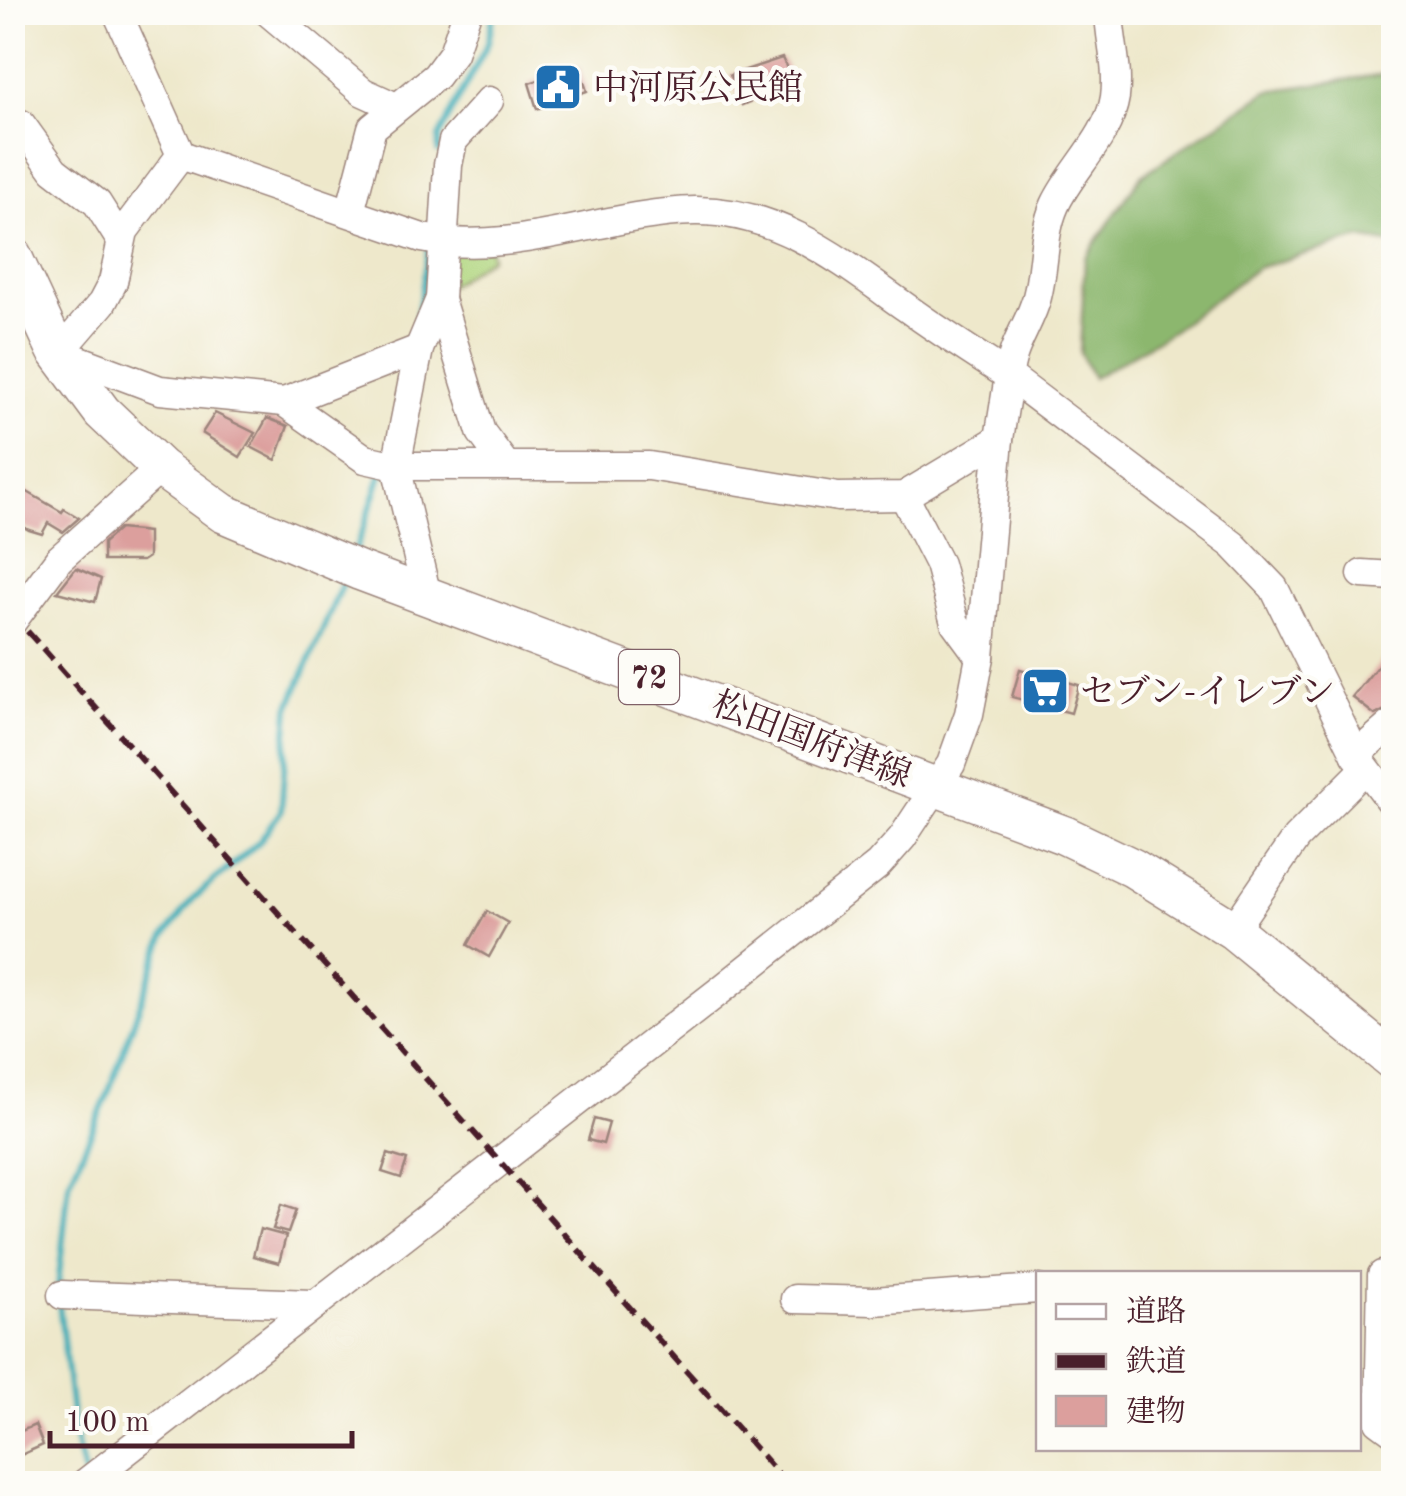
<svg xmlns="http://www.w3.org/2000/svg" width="1406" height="1496" font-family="'Old Standard TT','Noto Serif JP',serif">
<rect width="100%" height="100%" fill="#fdfcf7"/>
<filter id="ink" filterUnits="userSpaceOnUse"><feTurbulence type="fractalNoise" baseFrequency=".01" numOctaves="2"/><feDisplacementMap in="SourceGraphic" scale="20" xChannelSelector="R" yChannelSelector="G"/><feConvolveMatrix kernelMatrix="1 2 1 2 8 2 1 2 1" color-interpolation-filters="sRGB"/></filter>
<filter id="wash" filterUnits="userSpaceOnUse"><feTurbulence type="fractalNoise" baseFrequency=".0048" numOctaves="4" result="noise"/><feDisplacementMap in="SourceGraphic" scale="40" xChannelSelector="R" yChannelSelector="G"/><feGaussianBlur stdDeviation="2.25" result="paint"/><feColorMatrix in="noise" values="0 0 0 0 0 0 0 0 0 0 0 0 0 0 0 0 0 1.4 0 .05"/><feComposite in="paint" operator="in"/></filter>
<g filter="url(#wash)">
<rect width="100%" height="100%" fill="#eee8cb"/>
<!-- green -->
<polygon fill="#b1d680" stroke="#7e7a56" stroke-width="2.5" points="490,248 491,257 443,290 442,253"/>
<!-- forest -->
<polygon fill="#8cb76e" stroke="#6b6b4c" stroke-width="2.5" points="1393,73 1393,244 1360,238 1257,268 1172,331 1093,378 1080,353 1085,258 1141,176 1268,91"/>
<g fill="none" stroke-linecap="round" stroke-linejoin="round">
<!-- stream -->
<g stroke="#3dadb8" stroke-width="6">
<polyline points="438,151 439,137 488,43 494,12"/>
<polyline points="416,324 429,248"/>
<polyline points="354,556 382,473"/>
<polyline points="58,1286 69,1183 106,1099 164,938 193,899 259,842 281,811 289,708 345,577"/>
<polyline points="59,1304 74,1431 84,1474"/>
</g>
</g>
<g id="blocks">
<!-- building -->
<g fill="#dc9f9d">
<polygon points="782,58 794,83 742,105 730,75"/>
<polygon points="579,67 587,91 537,109 529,83"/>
<polygon points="215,413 255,433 240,457 202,433"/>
<polygon points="267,418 288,426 276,460 251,447"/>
<polygon points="24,490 62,512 64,509 79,518 63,532 48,523 42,534 29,530 12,520 12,499 18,502"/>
<polygon points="119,529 148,532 148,557 142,561 103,561 103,543"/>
<polygon points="76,568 101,579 95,602 57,592"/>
<polygon points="1394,646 1394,705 1375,715 1352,697"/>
<polygon points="1020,669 1079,685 1071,713 1012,697"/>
<polygon points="487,911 508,923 489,957 468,945"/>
<polygon points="594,1119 609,1123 603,1144 588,1140"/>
<polygon points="388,1154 407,1160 401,1178 382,1172"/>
<polygon points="281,1205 296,1210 288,1233 273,1229"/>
<polygon points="260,1229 286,1236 279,1263 253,1256"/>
<polygon points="35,1425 43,1445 12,1459 12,1435"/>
</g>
</g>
</g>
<g filter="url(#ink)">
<use href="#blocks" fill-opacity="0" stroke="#9c847b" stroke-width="2.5"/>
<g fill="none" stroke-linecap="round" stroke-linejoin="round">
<!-- minor casing -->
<g stroke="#9c847b" stroke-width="31">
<g id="minor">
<polyline points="268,12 363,92 396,107"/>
<path d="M1109 12C1110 42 1119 67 1115 97 1109 137 1071 170 1055 205 1042 234 1045 267 1037 297 1030 324 1010 348 1009 376L1233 545 1274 588 1356 755 1394 805"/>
<polyline points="21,124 54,170 97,203 121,241"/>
<polyline points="350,212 372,128 436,76 453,53 467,12"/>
<polyline points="440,299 481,432 505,464"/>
<polyline points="56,351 160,390 284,402 365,459 396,466 649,466 838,497 904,496 999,439"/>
<polyline points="59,353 102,303 113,282 124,231 181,155"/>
<polyline points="284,402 419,349"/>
<polyline points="904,496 939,564 955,623 980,657"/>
<polyline points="1362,574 1394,576"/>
<polyline points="427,596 396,466 419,349 440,299 448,165 453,141 489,101"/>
<polyline points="12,622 59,559 161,468"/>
<polyline points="1356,755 1394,722"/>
<polyline points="1233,930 1296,838 1364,770"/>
<polyline points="1382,1275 1379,1421 1394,1432"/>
<polyline points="62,1295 312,1304"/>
<polyline points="795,1299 874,1301 1038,1289"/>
<path d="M84 1484 722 989 878 865 902 838 951 764 969 714 980 657 999 439 1009 376C975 354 940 332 907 308 842 262 779 210 695 211 603 213 515 257 422 238L181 155 117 12"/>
</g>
</g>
<!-- major casing -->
<g stroke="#9c847b" stroke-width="41">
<polyline id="major" points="12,255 56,350 102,412 161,468 223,513 360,571 1064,835 1133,868 1233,930 1394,1062"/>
</g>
<!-- minor -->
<use href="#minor" stroke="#fff" stroke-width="28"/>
<!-- major -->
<use href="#major" stroke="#fff" stroke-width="38"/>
<!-- rail -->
<polyline stroke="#4a1f2b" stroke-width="6" stroke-dasharray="15 8" stroke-linecap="butt" points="12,614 787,1484"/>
</g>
</g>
<!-- icons -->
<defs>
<g id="civic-square" transform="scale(2.5)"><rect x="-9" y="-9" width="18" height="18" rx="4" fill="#1f6fb2" stroke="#fdfcf7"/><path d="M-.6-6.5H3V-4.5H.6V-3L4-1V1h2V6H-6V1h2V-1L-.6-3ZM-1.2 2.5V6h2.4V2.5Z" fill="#fff"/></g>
<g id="supermarket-square" transform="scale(2.5)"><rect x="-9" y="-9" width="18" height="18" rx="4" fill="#1f6fb2" stroke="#fdfcf7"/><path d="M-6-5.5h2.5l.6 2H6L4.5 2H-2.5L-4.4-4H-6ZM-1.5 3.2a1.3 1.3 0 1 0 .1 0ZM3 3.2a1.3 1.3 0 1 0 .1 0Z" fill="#fff"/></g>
</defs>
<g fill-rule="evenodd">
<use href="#civic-square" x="558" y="87"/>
<use href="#supermarket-square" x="1045" y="691"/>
</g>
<g text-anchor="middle" stroke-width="9" stroke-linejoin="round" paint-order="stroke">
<!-- shield labels -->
<rect fill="#fdfcf7" stroke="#806168" stroke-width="2.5" x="619" y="650" width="60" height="54" rx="8"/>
<g font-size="32" font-weight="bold" fill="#4a1f2b">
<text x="649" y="688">72</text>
</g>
<!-- poi labels -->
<g font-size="35" fill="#4a1f2b" stroke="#fdfcf7" text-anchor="start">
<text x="593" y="99">中河原公民館</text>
<text x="1080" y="703">セブン-イレブン</text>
</g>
<!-- street labels -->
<g font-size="35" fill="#4a1f2b" stroke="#fdfcf7">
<text transform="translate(812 739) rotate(21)" y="12">松田国府津線</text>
</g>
</g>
<!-- margin -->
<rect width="1406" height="1496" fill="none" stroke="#fdfcf7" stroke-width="50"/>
<!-- legend -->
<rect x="1036" y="1271" width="325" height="180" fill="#fdfcf7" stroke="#b5a4a5" stroke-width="2.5"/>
<rect x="1056" y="1304" width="50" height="15" fill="#ffffff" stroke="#b5a4a5" stroke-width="2.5"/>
<text x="1126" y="1321" font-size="30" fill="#4a1f2b">道路</text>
<rect x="1056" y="1354" width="50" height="15" fill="#4a1f2b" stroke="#b5a4a5" stroke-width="2.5"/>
<text x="1126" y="1371" font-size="30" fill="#4a1f2b">鉄道</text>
<rect x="1056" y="1396" width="50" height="30" fill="#dc9f9d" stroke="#b5a4a5" stroke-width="2.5"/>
<text x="1126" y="1421" font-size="30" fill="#4a1f2b">建物</text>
<!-- scale -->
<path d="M50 1431v15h302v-15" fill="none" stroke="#4a1f2b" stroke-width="5"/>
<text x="65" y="1431" font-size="30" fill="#4a1f2b" stroke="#fdfcf7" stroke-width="8" paint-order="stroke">100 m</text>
</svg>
